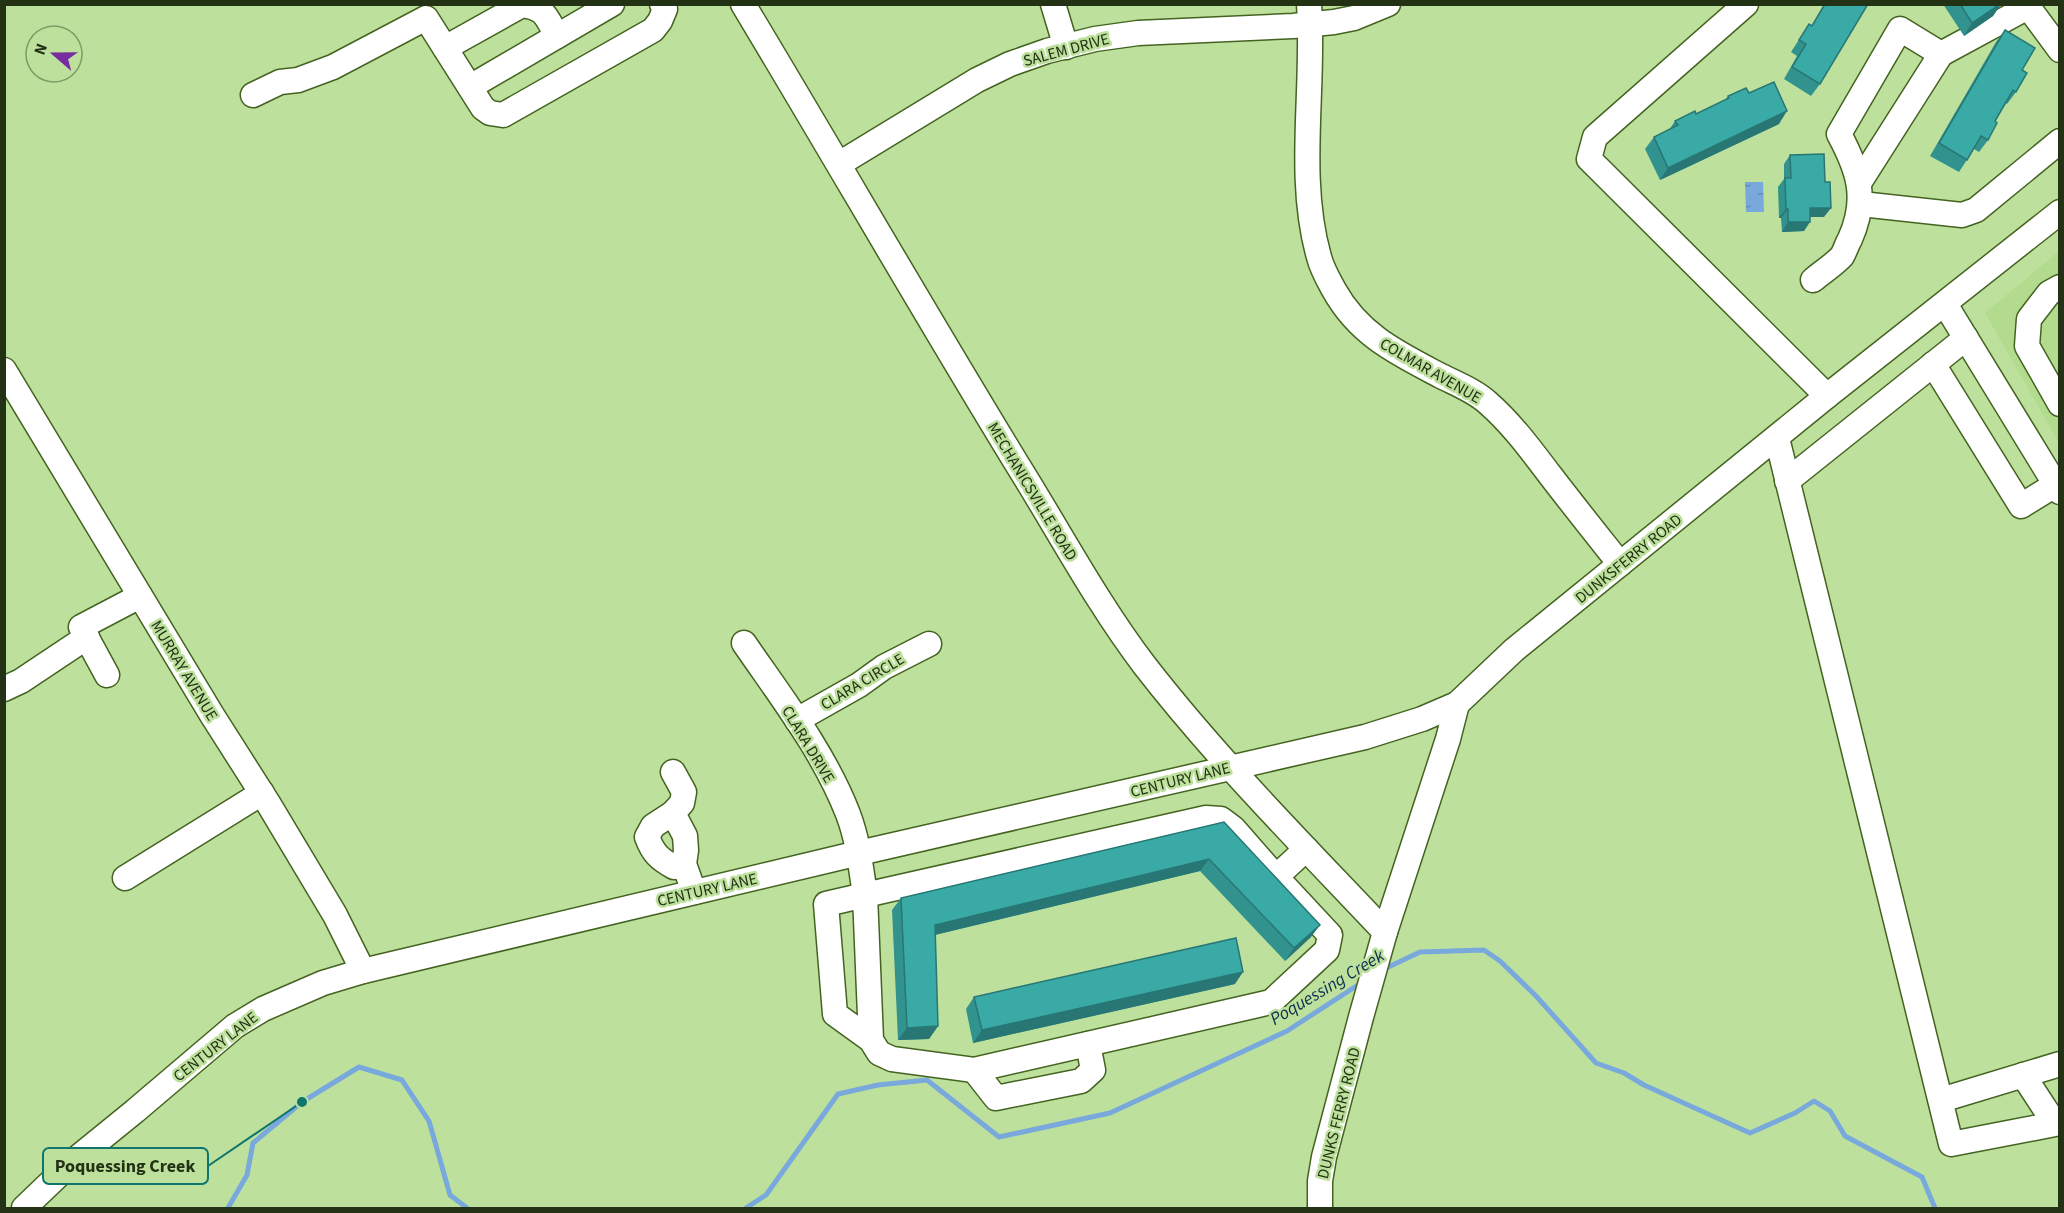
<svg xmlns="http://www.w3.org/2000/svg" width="2064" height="1213" font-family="'Source Sans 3',sans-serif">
<defs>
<pattern id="water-ripples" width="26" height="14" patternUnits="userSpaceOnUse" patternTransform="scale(1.5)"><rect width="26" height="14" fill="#79a9dc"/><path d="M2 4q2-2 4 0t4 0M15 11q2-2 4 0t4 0" fill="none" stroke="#638ab1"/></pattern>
</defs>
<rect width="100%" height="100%" fill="#bde19c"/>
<!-- built -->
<polygon fill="#b3db8e" points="2059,251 2059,443 1985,313"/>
<!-- water -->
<polygon fill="url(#water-ripples)" points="1745,182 1763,182 1764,212 1746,212"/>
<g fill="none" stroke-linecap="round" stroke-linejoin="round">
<!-- stream -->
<g stroke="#79a9dc" stroke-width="5">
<polyline points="1382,970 1420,952 1484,950 1500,961 1536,996 1596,1063 1624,1073 1644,1085 1750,1133 1795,1113 1814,1101 1830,1111 1845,1136 1922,1177 1935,1208"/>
<polyline points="228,1208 247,1175 253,1143 302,1102 359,1067 402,1080 429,1121 450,1195 467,1208"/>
<polyline points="746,1208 766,1195 838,1094 878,1085 927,1080 999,1137 1110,1113 1287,1031 1361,983"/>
</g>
<!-- minor casing -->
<g stroke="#446321" stroke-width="27">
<g id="minor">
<path d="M743 4C835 157 924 312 1017 464 1059 531 1097 603 1145 666 1218 760 1303 845 1385 932"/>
<polyline points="1053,4 1066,47"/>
<path d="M1309 4C1315 87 1296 177 1319 257 1322 269 1328 279 1334 290 1359 335 1397 353 1441 376 1457 384 1475 391 1488 403 1512 424 1531 450 1550 475 1573 505 1597 535 1620 564"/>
<polyline points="1746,4 1595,137 1589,159 1827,396"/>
<polyline points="2026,4 2060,50"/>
<path d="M445 48 522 5C546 8 546 17 557 36"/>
<polyline points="470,87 612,4"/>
<polyline points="253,95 280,82 298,80 333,67 426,18 483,108 490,113 503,115 653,30 660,21 665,9 662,4"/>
<polyline points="839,164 977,80 1010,64 1047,51 1095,39 1138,33 1293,26 1334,22 1354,18 1388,4"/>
<polyline points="1859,183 1941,54"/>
<polyline points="1861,204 1962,215 1976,210 2060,141"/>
<path d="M1813 280C1822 272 1834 265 1842 256 1845 251 1847 244 1850 239 1868 199 1859 171 1839 134L1900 29 1941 54 2028 7"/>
<polyline points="2060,287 2049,293 2029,319 2027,346 2060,404"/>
<polyline points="1945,304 2060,492"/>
<polyline points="1933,364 2021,506 2055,485"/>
<polyline points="4,370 212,715 268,803 335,915 363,971"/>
<polyline points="1777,438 1951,1144 2055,1124 2023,1075"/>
<polyline points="1787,481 1966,338"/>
<path d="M744 643C781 697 824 752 848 814 858 840 861 868 865 895L1206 818 1221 819 1233 828 1276 877 1306 849"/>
<polyline points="107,675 81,627 140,596"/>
<polyline points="4,689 21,681 87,637"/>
<polyline points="797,720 859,685 884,667 929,644"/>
<polyline points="673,772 684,792 682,803 673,813 685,836 686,850 684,864 694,892"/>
<path d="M673 813 653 826 647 837C653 853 659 859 674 867L684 864"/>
<polyline points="125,878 262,793"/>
<polyline points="871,1040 835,1014 826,904 865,895 871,1040 879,1053 892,1059 974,1070 1271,1002 1327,950 1330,935 1276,877"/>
<polyline points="974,1070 996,1098 1081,1081 1093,1070 1088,1044"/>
<polyline points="1941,1100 2060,1064"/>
<polyline points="24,1208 71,1163 135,1111 235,1026 263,1009 323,983 363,971 859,853 1365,737 1422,719 1457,704"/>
<polyline points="1320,1208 1320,1181 1324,1157 1361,1017 1385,932 1448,739 1457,704 1514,650 1827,396 2060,212"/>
</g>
</g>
<!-- minor -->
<use href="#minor" stroke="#fff" stroke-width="24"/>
</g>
<!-- wall -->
<g fill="#31928e">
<polygon points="1821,4 1868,4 1820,84 1811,96 1784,79 1797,56 1791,52 1809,24 1812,25 1823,6"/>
<polygon points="1943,4 2001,4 1993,16 1964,36"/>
<polygon points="2005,30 2022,70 2016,92 2007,104 2006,103 1995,121 1988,140 1979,152 1974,149 1959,172 1930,156 1996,42"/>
<polygon points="1749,93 1779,124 1660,180 1645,149 1654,137 1669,130 1675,121 1696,114 1725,100 1728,96"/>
<polygon points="1790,155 1824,217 1810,217 1804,231 1782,232 1781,218 1779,218 1778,187 1784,179 1784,164"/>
<polygon points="1224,822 1311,937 1285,961 1200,871 935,935 938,1026 929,1039 898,1040 892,910 901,898"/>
<polygon points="1235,984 973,1043 966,1009 974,997"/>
</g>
<!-- shaded-wall -->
<g fill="#287774">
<polygon points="2001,4 1993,16 1964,36 1972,23"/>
<polygon points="1787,111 1779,124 1660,180 1668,168"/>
<polygon points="1810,208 1831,208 1824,217 1803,217"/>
<polygon points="1786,209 1788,209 1781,218 1779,218"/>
<polygon points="1788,222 1810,222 1804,231 1782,232"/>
<polygon points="1209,859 1200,871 926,937 935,925"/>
<polygon points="1320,925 1311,937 1285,961 1294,948"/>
<polygon points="1243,972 1235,984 973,1043 982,1030"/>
<polygon points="938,1026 929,1039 898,1040 907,1028"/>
</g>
<!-- building -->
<g fill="#39aaa5" stroke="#287774" stroke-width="1.5">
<polygon points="1825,4 1868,4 1820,84 1792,67 1806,44 1799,40 1809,24 1812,26"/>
<polygon points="1960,4 2000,4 1972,23"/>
<polygon points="2005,30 2035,48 2022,70 2027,73 2016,92 2013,90 1995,121 1997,123 1988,140 1981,136 1967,160 1939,143"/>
<polygon points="1774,82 1787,111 1668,168 1654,137 1678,125 1675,121 1695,111 1696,114 1729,98 1728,96 1746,88 1749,93"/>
<polygon points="1824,154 1825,182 1830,182 1831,208 1810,208 1810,222 1788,222 1788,209 1786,209 1785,178 1791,178 1790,155"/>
<polygon points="1224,822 1320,925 1294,948 1209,859 935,925 938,1026 907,1028 901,898"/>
<polygon points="1236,938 1243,972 982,1030 974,997"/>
</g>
<g text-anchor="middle" stroke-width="5" stroke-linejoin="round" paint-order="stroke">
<!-- street labels -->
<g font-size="16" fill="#233115" stroke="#bde19c">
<text transform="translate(1066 49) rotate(-15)" y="6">SALEM DRIVE</text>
<text transform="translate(1431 370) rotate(30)" y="6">COLMAR AVENUE</text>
<text transform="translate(1033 491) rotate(59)" y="6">MECHANICSVILLE ROAD</text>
<text transform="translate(1628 558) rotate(-39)" y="6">DUNKSFERRY ROAD</text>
<text transform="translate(185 670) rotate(59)" y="6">MURRAY AVENUE</text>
<text transform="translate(862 681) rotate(-31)" y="6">CLARA CIRCLE</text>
<text transform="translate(809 744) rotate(59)" y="6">CLARA DRIVE</text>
<text transform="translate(1180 779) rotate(-14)" y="6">CENTURY LANE</text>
<text transform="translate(707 889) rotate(-13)" y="6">CENTURY LANE</text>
<text transform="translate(215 1046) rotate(-38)" y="6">CENTURY LANE</text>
<text transform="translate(1338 1113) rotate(-76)" y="6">DUNKS FERRY ROAD</text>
</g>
<!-- water labels -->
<g font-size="18" font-style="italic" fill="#0c2f51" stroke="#bde19c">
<text transform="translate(1327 987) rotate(-31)" y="6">Poquessing Creek</text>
</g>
</g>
<!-- callouts -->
<path fill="none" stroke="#0f766e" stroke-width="2" d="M302 1102L208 1166"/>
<circle fill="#0f766e" stroke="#bde19c" stroke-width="2" cx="302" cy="1102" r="6"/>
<rect fill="#bde19c" stroke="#0f766e" stroke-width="2" x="43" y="1148" width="165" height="36" rx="6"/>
<g font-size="18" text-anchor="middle" font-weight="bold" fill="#233115">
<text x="125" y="1172">Poquessing Creek</text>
</g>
<!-- border -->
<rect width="2064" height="1213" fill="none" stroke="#233115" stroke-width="12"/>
<!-- north arrow -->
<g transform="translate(54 54) rotate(290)"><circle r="28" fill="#bde19c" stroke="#7f9b66" stroke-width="1.5"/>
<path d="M0-4.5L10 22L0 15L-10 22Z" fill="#772da0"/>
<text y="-9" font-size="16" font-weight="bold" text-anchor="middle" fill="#233115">N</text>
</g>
</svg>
